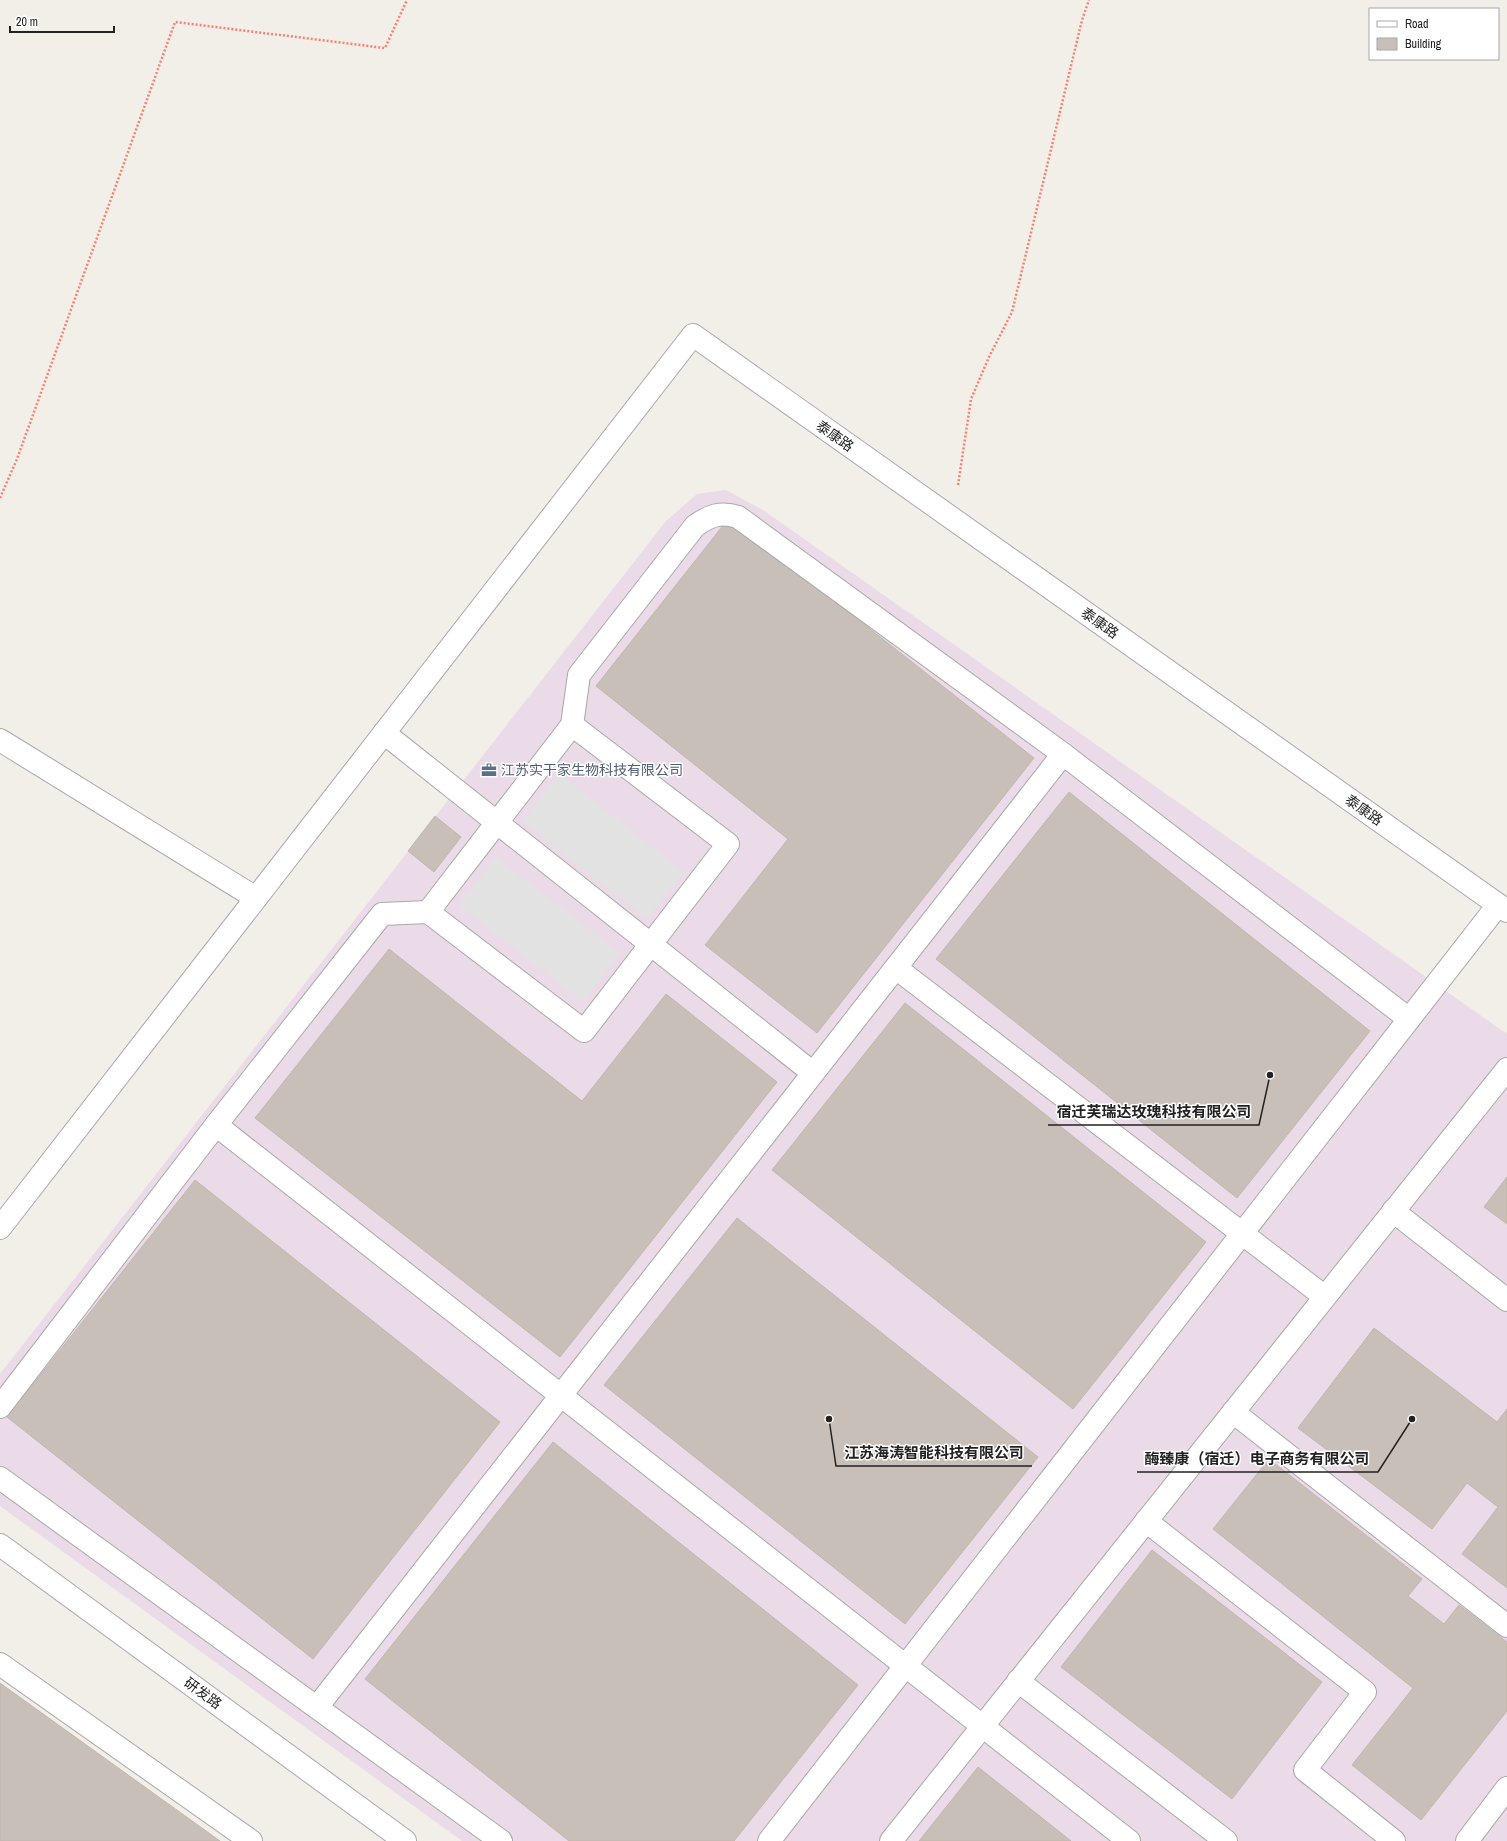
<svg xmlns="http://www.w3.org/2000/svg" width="1507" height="1841" font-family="'Archivo Narrow','Noto Sans SC',sans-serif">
<rect width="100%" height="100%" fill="#f2efe9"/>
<!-- industrial -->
<polygon fill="#ebdbe8" points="726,490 763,510 1507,1034 1507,1841 462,1841 0,1506 0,1374 666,521 697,494"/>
<!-- parking -->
<g fill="#e2e2e2">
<polygon points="559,774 684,872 647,919 522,822"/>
<polygon points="496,857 620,954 583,1002 459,905"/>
</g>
<!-- building -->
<g fill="#c7bfb8" stroke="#c4b6ab">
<polygon points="729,518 1034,758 817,1033 705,945 788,839 596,686"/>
<polygon points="1069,792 1370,1031 1237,1198 936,959"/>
<polygon points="435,816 461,837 434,872 408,851"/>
<polygon points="389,949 582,1101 666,994 777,1082 560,1357 255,1118"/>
<polygon points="905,1003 1206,1242 1073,1409 772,1170"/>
<polygon points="1507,1177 1507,1224 1484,1207"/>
<polygon points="195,1180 500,1422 313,1659 7,1417"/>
<polygon points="737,1218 1038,1457 905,1624 604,1385"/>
<polygon points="1374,1328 1497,1422 1507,1409 1507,1588 1462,1554 1498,1507 1467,1483 1432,1529 1298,1428"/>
<polygon points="553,1442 858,1685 734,1841 569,1841 365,1679"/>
<polygon points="1269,1459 1422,1579 1408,1596 1444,1624 1459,1605 1507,1642 1507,1711 1421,1820 1352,1765 1413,1688 1213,1529"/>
<polygon points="1152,1550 1322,1682 1232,1799 1061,1667"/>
<polygon points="0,1683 220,1841 0,1841"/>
<polygon points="978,1767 1071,1841 919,1841"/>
</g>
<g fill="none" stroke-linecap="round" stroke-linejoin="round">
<!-- minor casing -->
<g stroke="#a9a9a9" stroke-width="24">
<g id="minor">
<path d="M572 725 579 675 695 526C709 516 720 511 738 517L1063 754 1409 1019"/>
<polygon points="572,725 728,844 584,1031 428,912"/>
<polyline points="384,733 813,1073"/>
<polyline points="0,740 256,898"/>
<polyline points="896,968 1325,1297"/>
<polyline points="216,1125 1129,1841"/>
<polyline points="1393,1211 1507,1300"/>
<polyline points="0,1228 693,335 1507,911"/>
<polyline points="0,1407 216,1125 382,914 428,912"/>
<polyline points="1233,1412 1507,1626"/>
<polyline points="0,1478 501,1841"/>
<polyline points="1146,1521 1365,1692 1305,1770 1394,1841"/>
<polyline points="0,1545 405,1841"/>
<polyline points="0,1664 251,1841"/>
<polyline points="1018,1681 1226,1841"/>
<polyline points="317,1707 1063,754"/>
<polyline points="769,1841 1498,905"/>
<polyline points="891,1841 1507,1069"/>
<polyline points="1467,1841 1507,1788"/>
</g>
</g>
<!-- path -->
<g stroke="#fa8072" stroke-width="2.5" stroke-dasharray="2 2" stroke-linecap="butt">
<polyline points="958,485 971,399 989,357 1012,312 1082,20 1089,0"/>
<polyline points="0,498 17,459 175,22 385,48 407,0"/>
</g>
<!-- minor -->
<use href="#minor" stroke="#fff" stroke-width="22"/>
</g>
<!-- icons -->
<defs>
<g id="office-bare" transform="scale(1.2)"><path d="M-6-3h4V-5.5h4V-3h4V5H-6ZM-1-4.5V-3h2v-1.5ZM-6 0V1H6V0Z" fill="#5c6f8a" stroke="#fff" stroke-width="2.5" paint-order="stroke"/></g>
</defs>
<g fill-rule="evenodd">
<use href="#office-bare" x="489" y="770"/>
</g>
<g text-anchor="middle" stroke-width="3" stroke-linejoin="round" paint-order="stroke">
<!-- street labels -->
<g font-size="14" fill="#222" stroke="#fff">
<text transform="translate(835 436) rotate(35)" y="5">泰康路</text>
<text transform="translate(1100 623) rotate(35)" y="5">泰康路</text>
<text transform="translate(1364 810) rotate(35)" y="5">泰康路</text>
<text transform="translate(203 1693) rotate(36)" y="5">研发路</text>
</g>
<!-- service labels -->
<g font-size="14" fill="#4e5e75" stroke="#fff" text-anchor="start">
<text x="501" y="775">江苏实干家生物科技有限公司</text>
</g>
</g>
<!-- callouts -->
<path fill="none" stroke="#222" stroke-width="1.5" d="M1270 1075L1259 1125H1048M829 1419L836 1466H1032M1412 1419L1378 1472H1137"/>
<g fill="#222" stroke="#fff" stroke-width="1.5">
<circle cx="1270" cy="1075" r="4"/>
<circle cx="829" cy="1419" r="4"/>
<circle cx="1412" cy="1419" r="4"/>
</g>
<g font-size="15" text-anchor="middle" font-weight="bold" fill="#222" stroke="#fff" stroke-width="3" stroke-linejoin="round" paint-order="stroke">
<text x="1154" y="1117">宿迁芙瑞达玫瑰科技有限公司</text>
<text x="934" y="1458">江苏海涛智能科技有限公司</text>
<text x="1257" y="1464">酶臻康（宿迁）电子商务有限公司</text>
</g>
<!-- legend -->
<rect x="1369" y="8" width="130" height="52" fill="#ffffff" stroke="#a7a7a7"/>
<rect x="1377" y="21" width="20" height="6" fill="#ffffff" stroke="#a7a7a7"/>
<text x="1405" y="28" font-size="12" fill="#222222">Road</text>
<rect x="1377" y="38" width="20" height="12" fill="#c7bfb8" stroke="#a7a7a7"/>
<text x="1405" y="48" font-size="12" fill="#222222">Building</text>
<!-- scale -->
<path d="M10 26v6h104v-6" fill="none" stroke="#222222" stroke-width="2"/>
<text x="16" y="26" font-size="12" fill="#222222" stroke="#ffffff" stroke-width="3" paint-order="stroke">20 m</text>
</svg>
